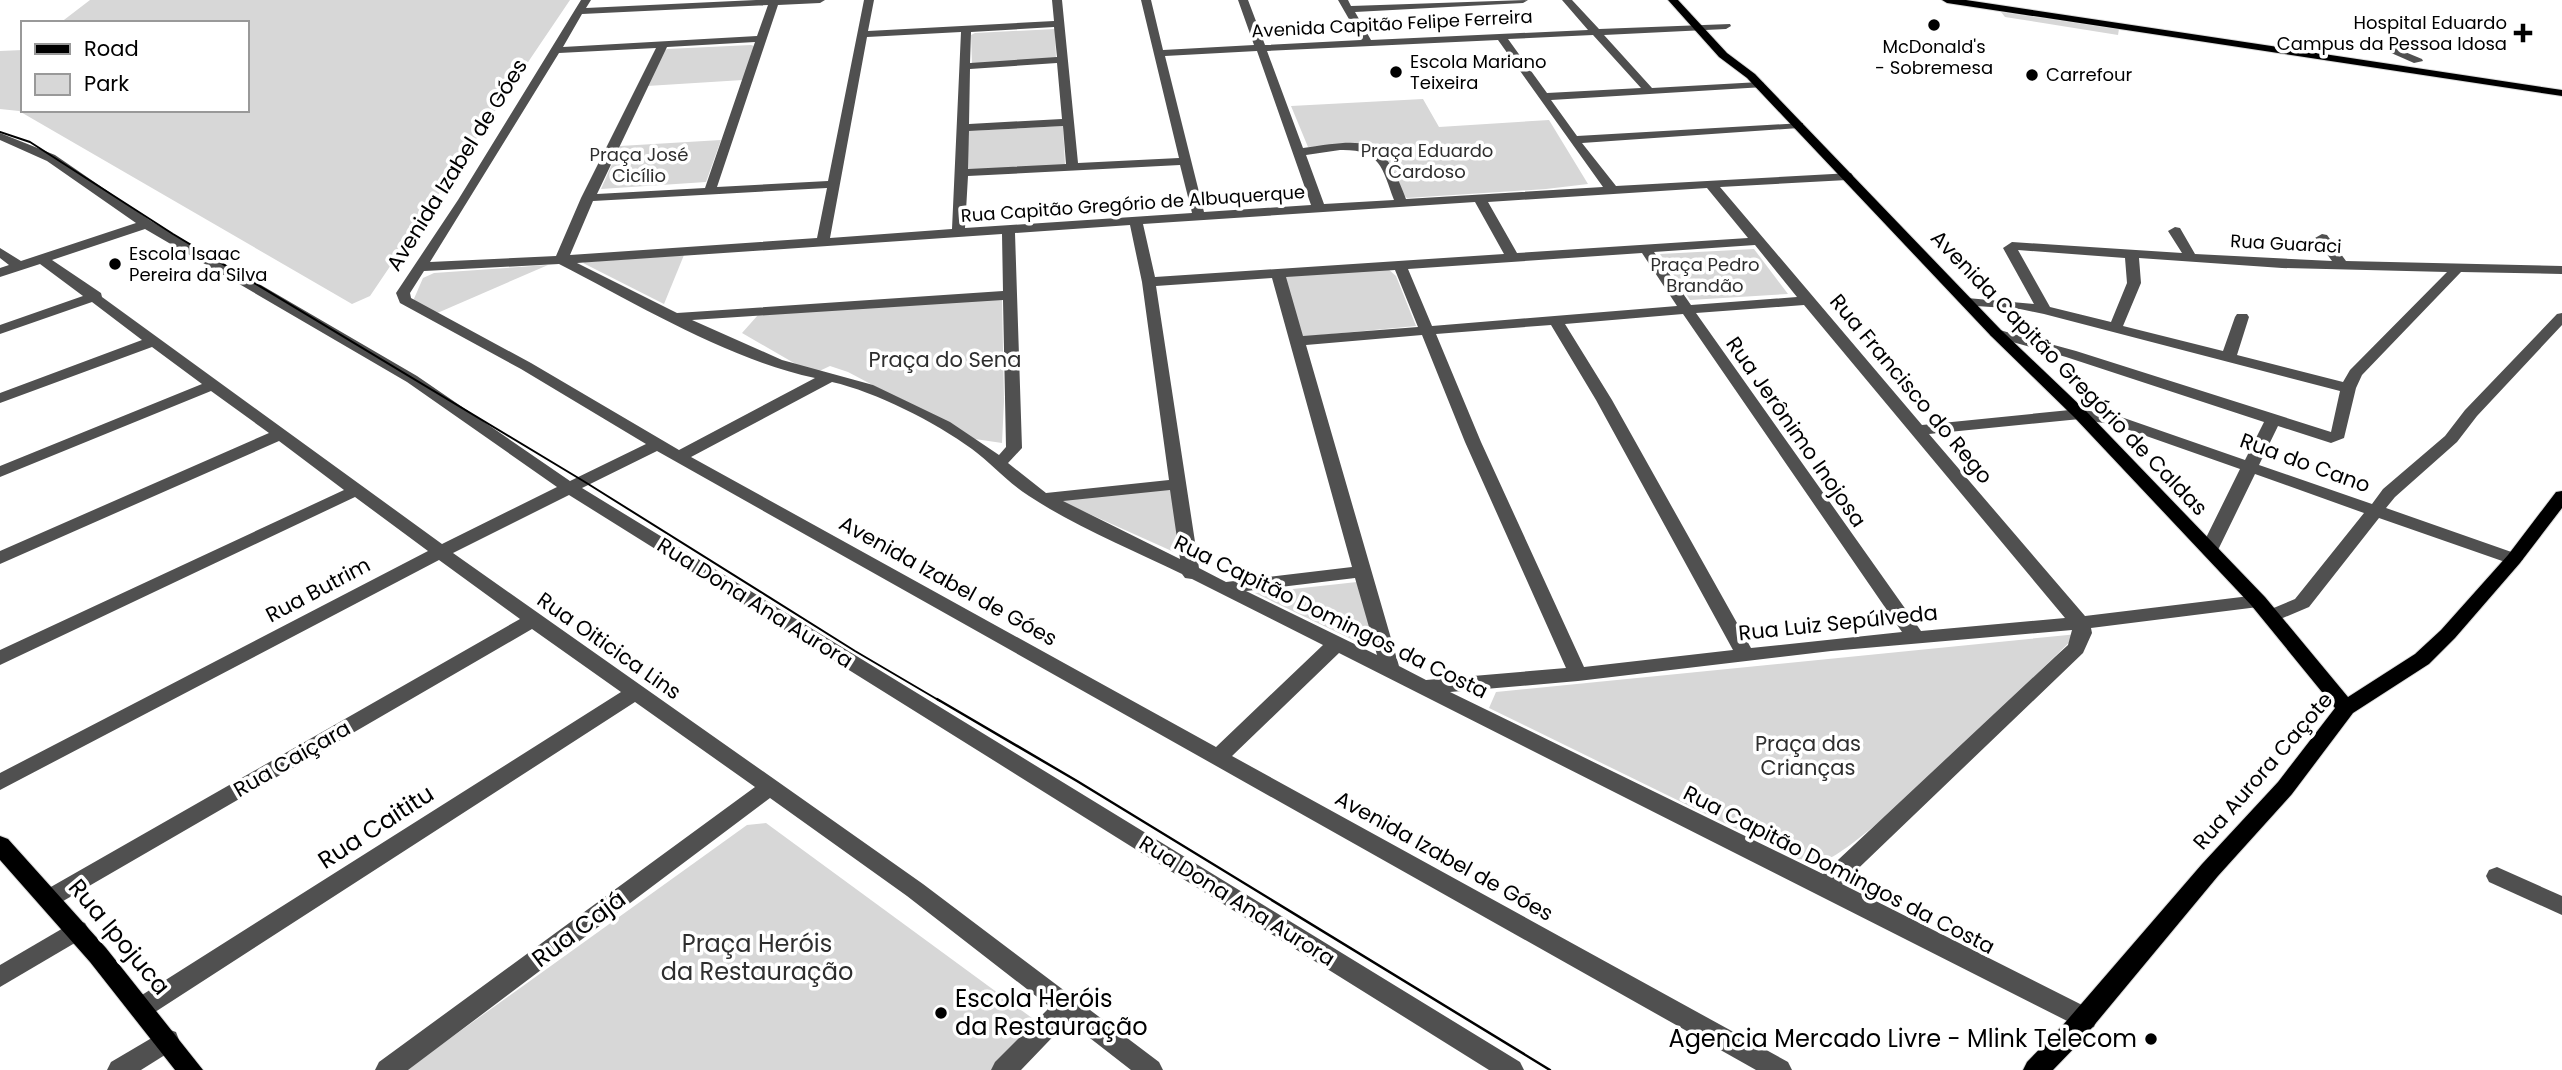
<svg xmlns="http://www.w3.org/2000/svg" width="2562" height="1070" font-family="Poppins,sans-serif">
<rect width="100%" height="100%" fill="#fff"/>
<!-- green -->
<g fill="#d7d7d7">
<polygon points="90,0 570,0 370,296 352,304 19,111 0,109 0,51 23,50 23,110 247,110 247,23 60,23"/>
<polygon points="2001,12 2119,29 2118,35 2005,17"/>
<polygon points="1055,29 1056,59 972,64 971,35 975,33"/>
<polygon points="751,45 754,46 743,80 647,86 664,51 667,49"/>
<polygon points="1423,99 1439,127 1549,120 1588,184 1546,189 1407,198 1403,195 1381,148 1366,144 1308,147 1291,106"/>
<polygon points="1063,126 1065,165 966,170 969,131"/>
<polygon points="721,140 706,182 601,189 620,146"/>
<polygon points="1754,249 1788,294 1690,300 1660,254"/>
<polygon points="684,255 664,304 583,263 585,262"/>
<polygon points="548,265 435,314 413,301 423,278 434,273"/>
<polygon points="1387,268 1396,276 1416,326 1300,337 1284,276"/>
<polygon points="1002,298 1004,401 1002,443 975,439 848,372 830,366 813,374 742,333 758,315"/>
<polygon points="1173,487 1179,550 1174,552 1056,499"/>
<polygon points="1357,582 1373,639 1366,646 1255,593"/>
<path d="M2078 634C2040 670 1856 857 1820 862 1813 863 1804 859 1798 859L1489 708 1496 692Z"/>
<polygon points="766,823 1032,1018 1029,1040 998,1070 406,1070 747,825"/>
</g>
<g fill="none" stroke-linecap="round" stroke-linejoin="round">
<!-- major casing -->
<g stroke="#dbdbdb" stroke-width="2">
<g id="major">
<polygon points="1668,0 1678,0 1727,53 1755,74 2001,330 2086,411 2265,597 2348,697 2415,654 2441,630 2508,555 2556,492 2562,491 2562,508 2520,563 2455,638 2429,664 2353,713 2292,794 2218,876 2081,1041 2053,1070 2023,1070 2027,1062 2063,1025 2202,864 2278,782 2335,708 2251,605 2074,417 1991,336 1747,78 1719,57"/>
<polygon points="1942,0 1966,0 2562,90 2562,96 1947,3"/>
<polygon points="0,836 8,839 106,948 203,1070 175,1070 90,962 0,860"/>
</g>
</g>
<!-- minor -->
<g fill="#505050" fill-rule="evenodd">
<path d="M581 0H591L586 8 756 0H825L820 3 778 5 717 187 828 181 864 0H874L868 31 1054 21 1052 0H1062L1078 163 1179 158 1141 0H1151L1163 50 1254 45 1238 0H1248L1265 45 1361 40 1338 0H1348L1351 6 1528 0 1523 3 1355 12 1371 40 1588 30 1562 0H1572L1599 29 1730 24 1731 26 1726 29 1604 35 1652 88 1760 82 1764 83V87L1551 100 1577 136 1803 123V127L1799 128 1582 143 1616 186 1851 173 1853 176 1847 180 1720 187 1922 425 2080 409 2124 418 2245 460 2264 422 2066 357 1991 336 1989 333 1991 330 1996 329 2076 351 2331 432 2340 391 2044 314 2020 309 1962 305V299L1967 298 2034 304 2003 248 2012 242 2182 253 2168 231 2175 227 2180 228 2195 254 2332 261 2315 238 2322 234 2327 235 2346 261 2562 266V274L2461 272 2362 375 2356 388 2344 438 2331 443 2278 426 2259 465 2372 504 2383 489 2445 436 2465 410 2557 314 2562 313V325L2477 416 2457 442 2395 497 2386 508 2520 555 2523 559 2514 565 2508 563 2379 518 2309 607 2278 620H2264L2262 616 2264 612 2295 599 2364 513 2255 474 2218 550 2209 556 2200 550 2240 469 2115 425 2080 419 1929 434 2085 616 2258 595 2267 601 2258 607 2091 628 2092 633 2083 653 1842 884 2094 1011 2097 1019 2094 1027 2085 1030 1339 653 1232 756 1788 1062 1792 1070H1756L657 451 582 488 1520 1062 1524 1070H1489L569 495 453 553 923 884 1159 1062 1163 1070H1131L1068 1021 1021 1070H991L995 1062 1050 1007 907 896 770 798 408 1070H375L379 1062 755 787 635 702 152 1014 143 1017 134 1014 131 1007 134 1000 621 692 532 629 58 904 50 907 42 904 39 898 42 892 520 619 439 560 0 790V773L428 551 355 497 0 665V650L344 490 279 441 0 564V551L269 433 211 391 0 477V466L202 384 152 347 0 403V393L142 340 92 302 0 334V325L83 296 40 264 0 277V268L9 265 0 258V248L21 261 136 223 47 161 0 140V133L55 155 151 221 417 376 570 481 646 444 521 369 400 303 396 293 458 200ZM768 5 757 36 563 47 582 14ZM1054 27 1057 57 970 63 971 32ZM961 32 952 229 830 238 867 37ZM1593 35 1641 88 1547 93 1508 39ZM1498 40 1603 187 1406 199C1382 134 1366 139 1303 148L1267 51ZM755 42 705 188 597 194 667 47ZM656 48 581 198 556 256 430 262 559 53ZM1257 51 1311 205 1204 212 1165 56ZM1057 63 1062 119 969 124 970 69ZM1063 126 1066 164 968 169 969 131ZM1340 150C1380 149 1382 167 1394 200L1324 204 1306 155ZM1180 165 1192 213 965 228 968 176ZM827 188 817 238 570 255 593 201ZM1707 188 1748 238 1517 253 1488 202ZM1475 202 1504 254 1155 277 1143 224ZM1130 225 1142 282 1169 480 1046 493 1008 463 1022 448 1015 233ZM145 229 407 382 557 487 442 544 102 297 101 293 52 260ZM1002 234 1003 291 677 313 577 263ZM1755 245 1797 297 1691 305 1654 252ZM2018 250 2125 258 2127 283 2111 322 2050 307ZM1642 253 1677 306 1432 326 1408 269ZM2139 258 2282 268 2447 272 2350 370 2343 382 2237 355 2249 317 2247 314H2237L2235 317 2223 351 2123 326 2141 283ZM559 264C639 305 727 359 815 378L679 450 531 363 411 298 410 293 424 271ZM1395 270 1418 327 1303 336 1286 277ZM1272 278 1352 567 1226 582 1199 568 1156 286ZM1003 300 1006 447 999 455 950 422 873 385 782 360 692 320ZM1804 305 2065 618 1921 631 1696 313ZM1683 314 1902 632 1751 648 1612 400 1565 324ZM1551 325 1596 400 1733 650 1584 667 1481 442 1436 334ZM1422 335 1465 442 1566 668 1426 680 1399 666 1306 345ZM832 382C876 392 935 422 972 449 992 464 1007 482 1029 496 1074 526 1133 550 1182 574L1185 578 1192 579 1323 645 1216 747 691 457ZM1170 490 1180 559 1063 501ZM1355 578 1377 655 1246 591ZM2072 630 2068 645 2056 656 1823 874 1450 692 1578 681 1831 651Z"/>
<polygon points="2393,47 2422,59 2423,61 2414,63 2389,52 2388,50"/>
<polygon points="2497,867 2562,896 2562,915 2489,882 2486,876 2489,870"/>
<polygon points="77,920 85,923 89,930 85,937 0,987 0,965"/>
<polygon points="167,1029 176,1032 179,1040 176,1048 141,1070 107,1070 111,1062"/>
</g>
<!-- major -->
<use href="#major" fill="#000" fill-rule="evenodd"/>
<!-- tram-far1 -->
<polyline stroke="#000" stroke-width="2" points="0,132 30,142 173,234 585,482 855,651 940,701"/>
<!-- tram -->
<polyline stroke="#000" stroke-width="2.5" points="937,699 1077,781 1550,1070"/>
</g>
<!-- markers -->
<g fill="#000" stroke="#fff" stroke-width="2.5">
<circle cx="1934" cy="25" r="7"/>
<path d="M2519.5 22.5h7v7h7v7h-7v7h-7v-7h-7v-7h7z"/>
<circle cx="1396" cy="72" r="7"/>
<circle cx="2032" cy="75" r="7"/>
<circle cx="115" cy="264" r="7"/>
<circle cx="941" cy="1013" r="7"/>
<circle cx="2151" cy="1039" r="7"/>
</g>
<g text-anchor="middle" stroke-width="7" stroke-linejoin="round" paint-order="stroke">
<!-- far-poi labels -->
<g font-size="18" fill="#000" stroke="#fff" text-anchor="start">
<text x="2507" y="29" text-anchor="end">Hospital Eduardo<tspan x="2507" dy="21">Campus da Pessoa Idosa</tspan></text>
<text x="1934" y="53" text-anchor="middle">McDonald's<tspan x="1934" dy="21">- Sobremesa</tspan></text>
<text x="1410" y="68">Escola Mariano<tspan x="1410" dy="21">Teixeira</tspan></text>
<text x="2046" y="81">Carrefour</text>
<text x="129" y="260">Escola Isaac<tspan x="129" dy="21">Pereira da Silva</tspan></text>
</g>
<!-- far-street labels -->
<g font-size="18" fill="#000" stroke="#fff">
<text transform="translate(1392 24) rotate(-3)" y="6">Avenida Capitão Felipe Ferreira</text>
<text transform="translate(1133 204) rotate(-4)" y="6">Rua Capitão Gregório de Albuquerque</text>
<text transform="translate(2286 244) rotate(3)" y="6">Rua Guaraci</text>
</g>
<!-- far-park labels -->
<g font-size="18" fill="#2e2e2e" stroke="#fff">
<text x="1427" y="157">Praça Eduardo<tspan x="1427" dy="21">Cardoso</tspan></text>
<text x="639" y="161">Praça José<tspan x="639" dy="21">Cicílio</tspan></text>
<text x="1705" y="271">Praça Pedro<tspan x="1705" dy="21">Brandão</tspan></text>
</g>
<!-- street labels -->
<g font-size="21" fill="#000" stroke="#fff">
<text transform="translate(457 165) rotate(-58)" y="7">Avenida Izabel de Góes</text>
<text transform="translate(2069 373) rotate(46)" y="7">Avenida Capitão Gregório de Caldas</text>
<text transform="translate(1911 389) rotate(50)" y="7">Rua Francisco do Rego</text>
<text transform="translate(1796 432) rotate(55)" y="7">Rua Jerônimo Inojosa</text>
<text transform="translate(2305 463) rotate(20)" y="7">Rua do Cano</text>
<text transform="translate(948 581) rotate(29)" y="7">Avenida Izabel de Góes</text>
<text transform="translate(318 590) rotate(-28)" y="7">Rua Butrim</text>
<text transform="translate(755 603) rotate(32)" y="7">Rua Dona Ana Aurora</text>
<text transform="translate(1331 617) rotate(26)" y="7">Rua Capitão Domingos da Costa</text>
<text transform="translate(1838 623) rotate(-6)" y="7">Rua Luiz Sepúlveda</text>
<text transform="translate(609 646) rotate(35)" y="7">Rua Oiticica Lins</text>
<text transform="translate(292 759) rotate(-30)" y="7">Rua Caiçara</text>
<text transform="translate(2263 771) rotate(-49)" y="7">Rua Aurora Caçote</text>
<text transform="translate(1444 856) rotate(29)" y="7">Avenida Izabel de Góes</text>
<text transform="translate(1839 870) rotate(27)" y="7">Rua Capitão Domingos da Costa</text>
<text transform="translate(1237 901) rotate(32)" y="7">Rua Dona Ana Aurora</text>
</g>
<!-- park labels -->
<g font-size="21" fill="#2e2e2e" stroke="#fff">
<text x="945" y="367">Praça do Sena</text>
<text x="1808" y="751">Praça das<tspan x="1808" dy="24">Crianças</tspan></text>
</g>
<!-- near-street labels -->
<g font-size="24" fill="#000" stroke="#fff">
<text transform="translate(376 827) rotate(-33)" y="8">Rua Caititu</text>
<text transform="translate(579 929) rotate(-37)" y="8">Rua Cajá</text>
<text transform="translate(119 937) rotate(50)" y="8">Rua Ipojuca</text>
</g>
<!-- near-park labels -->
<g font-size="24" fill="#2e2e2e" stroke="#fff">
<text x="757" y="952">Praça Heróis<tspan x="757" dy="28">da Restauração</tspan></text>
</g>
<!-- near-poi labels -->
<g font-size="24" fill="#000" stroke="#fff" text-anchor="start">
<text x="955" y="1007">Escola Heróis<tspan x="955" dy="28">da Restauração</tspan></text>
<text x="2137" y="1047" text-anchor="end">Agencia Mercado Livre - Mlink Telecom</text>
</g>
</g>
<!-- legend -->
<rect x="21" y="21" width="228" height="91" fill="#ffffff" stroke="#999999" stroke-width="2"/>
<rect x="35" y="44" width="35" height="10" fill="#000000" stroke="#999999" stroke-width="2"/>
<text x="84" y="56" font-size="21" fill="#000000">Road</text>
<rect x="35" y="74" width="35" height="21" fill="#d7d7d7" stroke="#999999" stroke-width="2"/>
<text x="84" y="91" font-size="21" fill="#000000">Park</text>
</svg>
